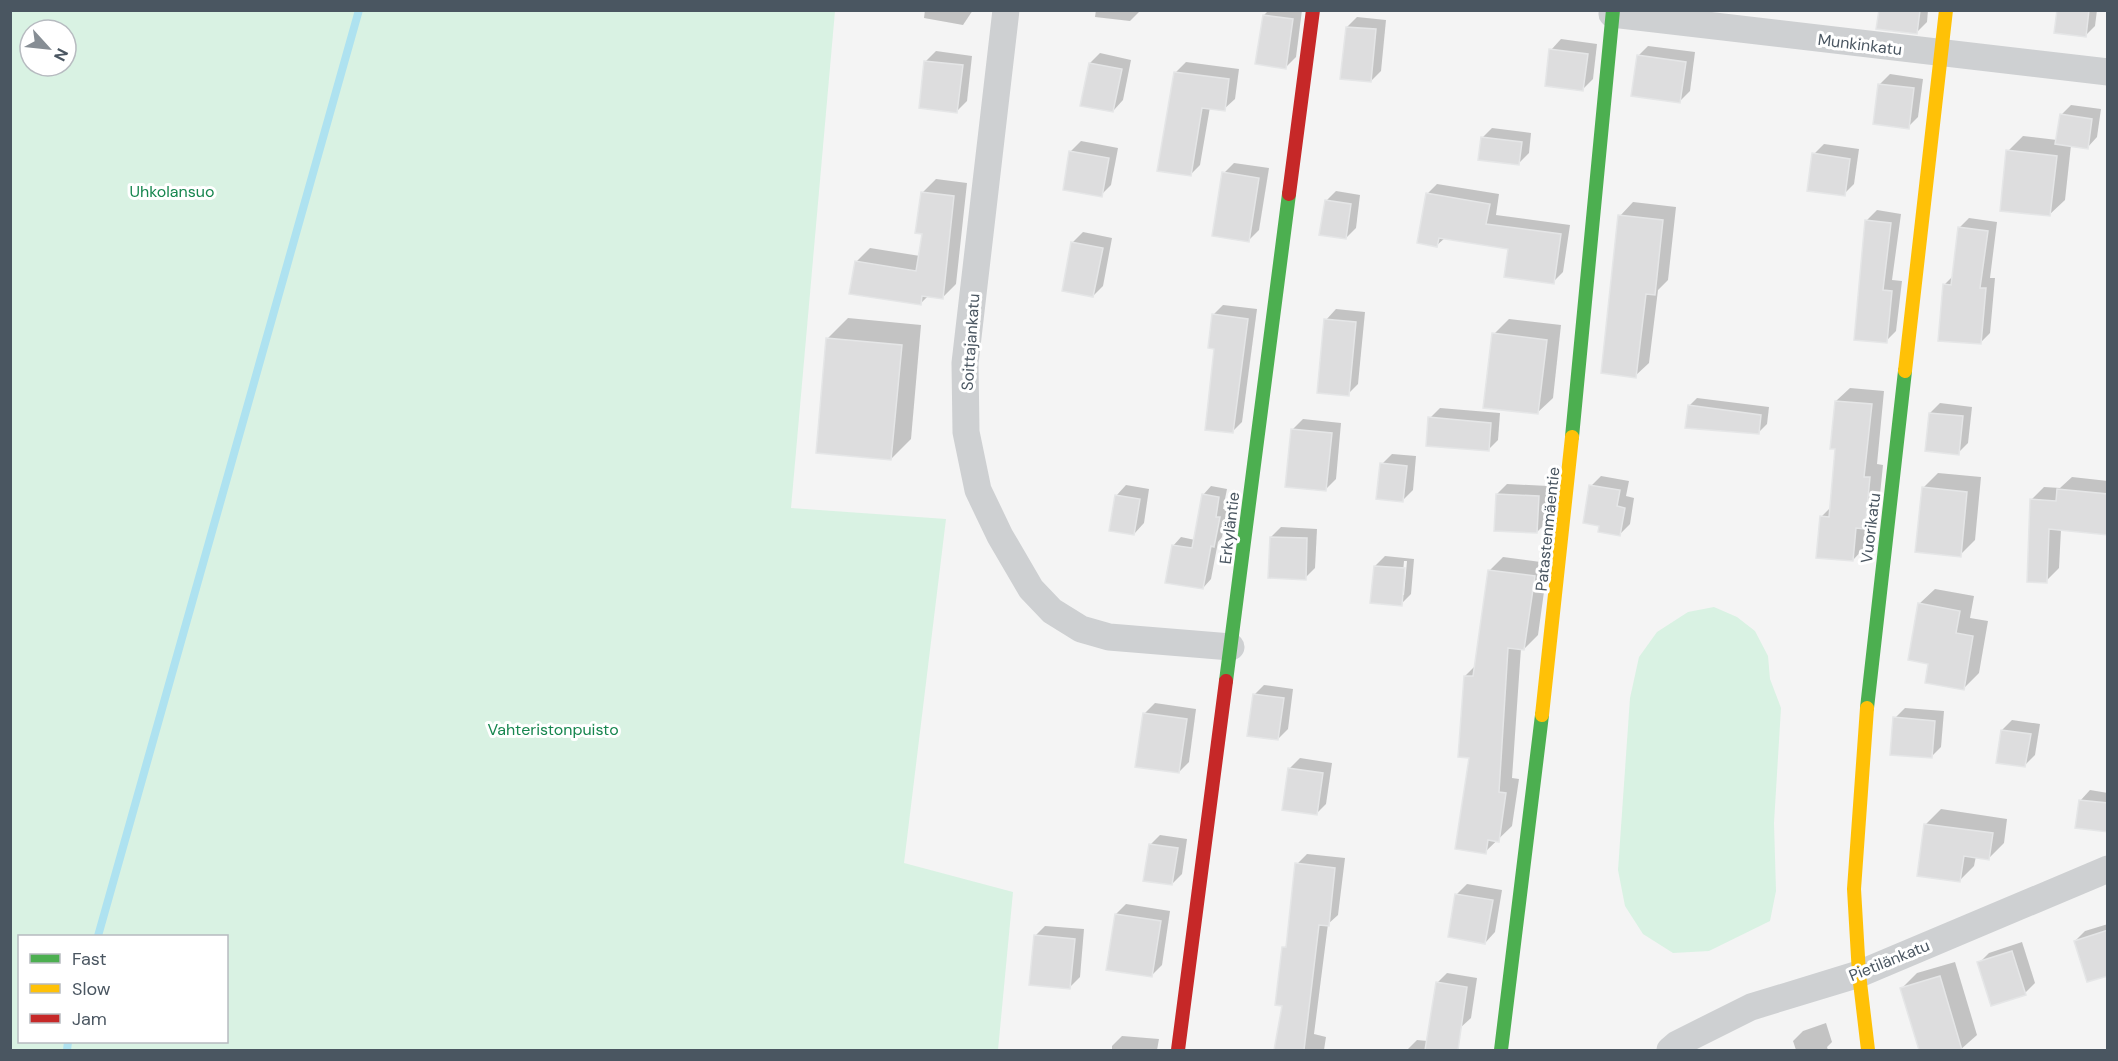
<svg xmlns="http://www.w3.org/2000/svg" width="2118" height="1061" font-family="'DM Sans',sans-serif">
<rect width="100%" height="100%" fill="#f4f4f4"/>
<!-- green -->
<g fill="#d9f2e3" fill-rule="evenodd">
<path d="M10 11H835L791 508 946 519 904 863 1013 892 998 1050H11ZM30 30H66V66H30ZM226 936V1042H20V936Z"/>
<polygon points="1714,607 1737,617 1755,631 1768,656 1770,679 1781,708 1774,823 1776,891 1770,921 1709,951 1673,953 1643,934 1625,906 1618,870 1630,698 1639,657 1657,632 1688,612"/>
</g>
<!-- shadow -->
<g fill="#0003" fill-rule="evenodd">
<polygon points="925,10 973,10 963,25 924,18"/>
<polygon points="1096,10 1141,10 1130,21 1095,17"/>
<polygon points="1269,10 1302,10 1296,57 1286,67 1264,15"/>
<polygon points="1880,10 1928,10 1927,22 1917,32"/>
<polygon points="2059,10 2097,10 2095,26 2085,36"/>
<polygon points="1357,17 1386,20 1381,71 1371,81 1347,27"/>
<polygon points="1561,39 1597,44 1593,79 1583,89 1551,50"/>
<polygon points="1648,46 1695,52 1690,91 1680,101 1638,56"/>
<polygon points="936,51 972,56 967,101 957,111 926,61"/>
<polygon points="1100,53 1131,60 1123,100 1113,111 1090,63"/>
<polygon points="1186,62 1239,69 1235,99 1224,109 1210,107 1200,165 1190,175 1176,72"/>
<polygon points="1890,74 1923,79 1918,117 1908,127 1880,84"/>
<polygon points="2071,105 2101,109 2097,137 2087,148 2071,145 2065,200 2049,215 2008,151 2023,136 2057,140 2061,115"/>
<polygon points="1492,128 1531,133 1529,153 1519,163 1482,138"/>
<polygon points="1081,141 1118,148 1111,185 1101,195 1071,151"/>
<polygon points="1824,144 1859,149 1854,184 1844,194 1814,154"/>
<polygon points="1234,163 1269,168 1259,230 1249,240 1224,173"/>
<polygon points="936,179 967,183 956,284 943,297 929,295 920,304 856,262 870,248 920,256 924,232 922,193"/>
<polygon points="1437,184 1499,194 1496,215 1570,225 1563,272 1553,282 1509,248 1445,238 1437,245 1427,194"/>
<polygon points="1336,191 1360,195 1356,228 1346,238 1326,201"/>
<polygon points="1633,202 1676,207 1668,280 1658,290 1649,363 1635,376 1620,216"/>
<polygon points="1877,210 1901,214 1892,280 1902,281 1896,331 1886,341 1861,268 1867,220"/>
<polygon points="1969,218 1997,222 1990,278 1995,278 1990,333 1980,343 1944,285 1953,276 1959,228"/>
<polygon points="1083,232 1112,238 1103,286 1093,296 1064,290 1073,242"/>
<polygon points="1223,305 1257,309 1242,422 1232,432 1216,348 1213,315"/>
<polygon points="1336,309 1365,312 1358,384 1348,394 1326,320"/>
<polygon points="848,318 921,325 911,439 891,459 828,338"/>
<polygon points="1509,319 1561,325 1553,398 1537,413 1494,334"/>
<polygon points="1850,388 1884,391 1877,464 1883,465 1878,514 1868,523 1866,546 1853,560 1821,517 1831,507 1837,448 1836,401"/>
<polygon points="1697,398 1769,407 1767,424 1758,433 1686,426 1689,406"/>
<polygon points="1940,403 1972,407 1968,443 1958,453 1930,413"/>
<polygon points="1440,408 1500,413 1498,440 1488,450 1430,418"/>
<polygon points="1303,419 1341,423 1336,479 1326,489 1293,429"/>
<polygon points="1392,454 1416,456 1413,490 1403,500 1382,464"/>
<polygon points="1938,473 1981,477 1975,540 1960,555 1923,488"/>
<polygon points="1601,476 1629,481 1626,496 1634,498 1630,524 1620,534 1601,524 1591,486"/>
<polygon points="2072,477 2108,481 2108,534 2061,529 2059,568 2046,581 2032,499 2044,487 2060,488"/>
<polygon points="1507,484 1548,486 1547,522 1537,532 1497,494"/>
<polygon points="1126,485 1149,489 1144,523 1134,534 1116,496"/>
<polygon points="1211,486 1227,489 1223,509 1227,509 1222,537 1218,542 1211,579 1203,588 1173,546 1181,537 1195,540 1203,495"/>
<polygon points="1281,527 1317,529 1315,568 1305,578 1271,537"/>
<path d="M1385 556 1414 559 1411 594 1401 604 1375 566ZM1404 561H1407L1404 595H1401Z"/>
<polygon points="1503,557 1548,563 1538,635 1524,649 1521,648 1512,778 1519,779 1512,826 1485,852 1471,756 1465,676 1476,665 1489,571"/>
<polygon points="1935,589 1974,596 1970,618 1988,621 1979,673 1964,688 1930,663 1919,604"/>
<polygon points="1264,685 1293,689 1288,729 1278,739 1254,695"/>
<polygon points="1155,703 1196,709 1189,762 1179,772 1145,713"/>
<polygon points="1905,708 1944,711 1941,747 1931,757 1895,718"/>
<polygon points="2012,720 2040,724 2035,755 2025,765 2002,730"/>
<polygon points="1300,758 1332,763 1326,804 1316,814 1290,768"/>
<polygon points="2090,790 2108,793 2108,830 2080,801"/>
<polygon points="1941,809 2007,819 2004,843 1989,858 1976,856 1974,866 1959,881 1926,824"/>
<polygon points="1160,835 1187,839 1182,874 1172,884 1150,845"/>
<polygon points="1307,854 1345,858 1338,915 1328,924 1314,1034 1326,1037 1324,1050 1275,1050 1284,1005 1284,948 1288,944 1297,864"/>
<polygon points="1467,884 1502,890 1495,932 1485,943 1457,894"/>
<polygon points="1126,904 1170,911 1162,965 1152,975 1116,914"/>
<polygon points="2108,924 2108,974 2075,941 2085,931"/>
<polygon points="1045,926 1084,929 1080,977 1070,987 1035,936"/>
<polygon points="2022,942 2035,983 2025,993 1979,963 1989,953"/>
<polygon points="1955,962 1977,1035 1960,1050 1920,1050 1902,988 1917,973"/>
<polygon points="1447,973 1477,978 1471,1018 1460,1028 1437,983"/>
<polygon points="1826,1023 1832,1042 1827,1047 1828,1050 1796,1050 1793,1041 1803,1031"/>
<polygon points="1122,1036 1159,1039 1157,1050 1112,1050 1112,1046"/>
<polygon points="1417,1040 1448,1043 1447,1050 1407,1050"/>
</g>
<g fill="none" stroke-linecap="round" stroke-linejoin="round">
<!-- stream -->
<g stroke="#aee2f0" stroke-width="8">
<polyline points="98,936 359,10"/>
<polyline points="67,1050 68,1042"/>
</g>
</g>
<!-- building -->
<g fill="#ddddde" stroke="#e5e6e7" stroke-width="1.5">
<polygon points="1879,10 1920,10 1917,34 1876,29"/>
<polygon points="2057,10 2089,10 2086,37 2054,33"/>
<polygon points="1263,15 1293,19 1286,69 1255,64"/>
<polygon points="1346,27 1376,29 1371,82 1340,79"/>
<polygon points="1549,49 1588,54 1583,91 1545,86"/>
<polygon points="1637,55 1686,62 1680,103 1631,96"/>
<polygon points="924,61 963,65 957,113 919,108"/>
<polygon points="1089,63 1122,69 1113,112 1080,106"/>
<polygon points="1174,72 1229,79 1225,111 1202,108 1191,176 1157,171"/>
<polygon points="1878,84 1914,88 1909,129 1873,124"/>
<polygon points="2060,114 2092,119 2088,149 2055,144"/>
<polygon points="1481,137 1522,142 1519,165 1478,160"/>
<polygon points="2006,150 2057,156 2050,216 2000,211"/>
<polygon points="1069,151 1109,158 1102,197 1063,190"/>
<polygon points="1812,153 1850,159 1845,196 1807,191"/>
<polygon points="1222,172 1259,178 1249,242 1212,236"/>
<polygon points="921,192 954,196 943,299 922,296 921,305 849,294 855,261 916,271 922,234 915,233"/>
<polygon points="1426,193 1490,204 1486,224 1561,234 1554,284 1504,277 1508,249 1439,238 1437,247 1417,243"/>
<polygon points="1325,200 1351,204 1346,239 1319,235"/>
<polygon points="1618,215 1663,220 1655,295 1646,294 1636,378 1601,373"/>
<polygon points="1865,220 1891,223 1883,290 1892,291 1887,343 1854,340"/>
<polygon points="1958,227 1988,231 1980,288 1986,288 1981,344 1938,341 1943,284 1951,285"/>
<polygon points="1071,242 1103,248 1093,297 1062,291"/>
<polygon points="1212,314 1248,319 1233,433 1205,430 1214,349 1208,348"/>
<polygon points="1324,319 1356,322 1349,396 1317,393"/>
<polygon points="1492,333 1547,340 1538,414 1483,408"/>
<polygon points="826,338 902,345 891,460 816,453"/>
<polygon points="1835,401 1872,404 1864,477 1870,477 1865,529 1856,528 1853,561 1816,558 1820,516 1829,517 1835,449 1830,449"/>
<polygon points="1688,405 1761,415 1759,434 1685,428"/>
<polygon points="1929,413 1963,416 1959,455 1925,451"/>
<polygon points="1428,417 1491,423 1489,451 1426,446"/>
<polygon points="1291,429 1332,433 1326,491 1285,487"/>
<polygon points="1380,463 1407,466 1403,502 1376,499"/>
<polygon points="1589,485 1620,490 1617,506 1625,508 1620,536 1598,532 1599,526 1583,523"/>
<polygon points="1922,487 1967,492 1961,557 1915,552"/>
<polygon points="2057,489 2108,494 2108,535 2049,529 2047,583 2027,582 2030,499 2056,501"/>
<polygon points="1202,494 1219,497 1216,517 1220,517 1214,547 1211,546 1203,589 1165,583 1172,545 1192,548"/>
<polygon points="1496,494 1539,496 1537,533 1494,531"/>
<polygon points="1115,495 1140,499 1134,535 1109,531"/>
<polygon points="1270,537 1307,538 1306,580 1268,578"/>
<polygon points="1374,566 1405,568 1402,606 1370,603"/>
<polygon points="1488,570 1535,576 1524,650 1508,648 1499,792 1506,793 1499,842 1488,840 1486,854 1455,849 1469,758 1458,757 1464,676 1473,676"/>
<polygon points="1918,603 1960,611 1956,633 1973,636 1964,690 1925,683 1928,664 1908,660"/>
<polygon points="1253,694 1284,698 1278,740 1247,736"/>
<polygon points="1143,713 1187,719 1179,773 1135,767"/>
<polygon points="1893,717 1935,721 1932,758 1890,755"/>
<polygon points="2001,730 2031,734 2025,767 1996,763"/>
<polygon points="1288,768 1323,773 1317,815 1282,810"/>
<polygon points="2079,800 2108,803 2108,832 2075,828"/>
<polygon points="1924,824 1993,833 1989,860 1964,856 1960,882 1917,876"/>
<polygon points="1149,844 1178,848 1172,885 1143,881"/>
<polygon points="1295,863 1335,868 1329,926 1319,925 1304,1050 1274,1050 1282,1006 1275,1005 1282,947 1286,947"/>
<polygon points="1455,894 1493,900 1485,944 1448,937"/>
<polygon points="1115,914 1161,921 1152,977 1106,970"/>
<polygon points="2108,930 2108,976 2087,982 2074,941"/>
<polygon points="1034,935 1075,939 1070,989 1029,985"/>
<polygon points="2012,951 2026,995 1991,1006 1977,962"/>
<polygon points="1940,976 1962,1050 1919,1050 1900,988"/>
<polygon points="1436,982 1467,987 1458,1050 1425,1050"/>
</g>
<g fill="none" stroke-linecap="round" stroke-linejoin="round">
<!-- street -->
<g stroke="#ced0d2" stroke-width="27">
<polyline points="1006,10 965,363 966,432 978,490 1000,536 1031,589 1052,611 1081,629 1109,637 1231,647"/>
<polyline points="1612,14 2108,72"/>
<polyline points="1670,1050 1677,1044 1751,1007 1859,974 2108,869"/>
</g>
<!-- fast -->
<g stroke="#4caf50" stroke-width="14">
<polyline points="1572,437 1613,10"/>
<polyline points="1226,681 1289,194"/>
<polyline points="1867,708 1905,371"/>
<polyline points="1501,1050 1542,715"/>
</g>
<!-- slow -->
<g stroke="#ffc107" stroke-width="14">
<polyline points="1905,371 1946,10"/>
<polyline points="1867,708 1854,889 1859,974 1868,1050"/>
<polyline points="1542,715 1572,437"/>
</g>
<!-- jam -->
<g stroke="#c62828" stroke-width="14">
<polyline points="1289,194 1313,10"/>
<polyline points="1178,1050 1226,681"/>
</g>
</g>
<g text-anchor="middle" stroke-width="6" stroke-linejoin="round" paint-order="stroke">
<!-- street labels -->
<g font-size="16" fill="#4a5661" stroke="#fff">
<text transform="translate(1860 44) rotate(7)" y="6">Munkinkatu</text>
<text transform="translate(970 342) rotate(-86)" y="6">Soittajankatu</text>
<text transform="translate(1229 528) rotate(-83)" y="6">Erkyläntie</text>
<text transform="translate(1870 528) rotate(-83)" y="6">Vuorikatu</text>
<text transform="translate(1547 529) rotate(-84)" y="6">Patastenmäentie</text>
<text transform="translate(1889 960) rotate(-22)" y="6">Pietilänkatu</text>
</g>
<!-- park labels -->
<g font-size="16" fill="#17864f" stroke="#fff">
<text x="172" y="197">Uhkolansuo</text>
<text x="553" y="735">Vahteristonpuisto</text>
</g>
</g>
<!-- border -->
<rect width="2118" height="1061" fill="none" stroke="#4a5661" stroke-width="24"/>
<!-- legend -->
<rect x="18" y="935" width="210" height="108" fill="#ffffff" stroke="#b7bbc0" stroke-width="1.5"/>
<rect x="30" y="954" width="30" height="9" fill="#4caf50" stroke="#b7bbc0" stroke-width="1.5"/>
<text x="72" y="965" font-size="18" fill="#4a5661">Fast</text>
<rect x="30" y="984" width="30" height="9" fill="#ffc107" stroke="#b7bbc0" stroke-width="1.5"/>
<text x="72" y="995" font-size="18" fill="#4a5661">Slow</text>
<rect x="30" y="1014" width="30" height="9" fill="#c62828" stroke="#b7bbc0" stroke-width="1.5"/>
<text x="72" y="1025" font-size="18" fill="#4a5661">Jam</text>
<!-- north arrow -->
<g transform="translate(48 48) rotate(117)"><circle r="28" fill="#ffffff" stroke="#b7bbc0" stroke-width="1.5"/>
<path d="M0-4.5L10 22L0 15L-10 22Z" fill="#868d94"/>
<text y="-9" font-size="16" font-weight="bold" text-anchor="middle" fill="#4a5661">N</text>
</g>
</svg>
